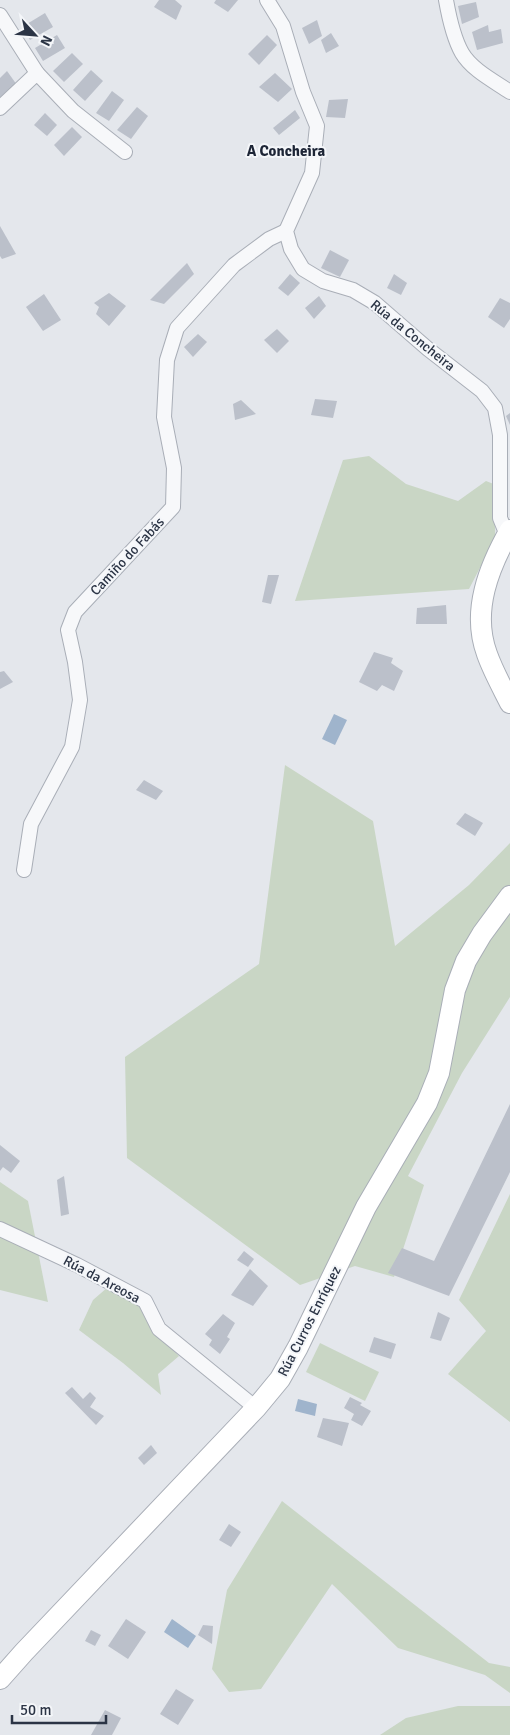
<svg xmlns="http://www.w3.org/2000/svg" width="510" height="1735" font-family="Signika,sans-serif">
<rect width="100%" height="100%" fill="#e4e7ec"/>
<!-- green -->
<g fill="#c9d6c5">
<polygon points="369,456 406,484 458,501 486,481 496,485 495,539 469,589 295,601 343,460"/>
<polygon points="285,765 373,821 395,946 469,885 510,843 510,997 462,1073 408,1176 424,1185 394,1277 355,1266 300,1285 127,1158 125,1057 259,964"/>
<polygon points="0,1182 28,1201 48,1302 0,1290"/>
<polygon points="510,1194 510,1422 448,1374 486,1331 459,1300"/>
<polygon points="108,1287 140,1305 154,1331 179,1356 158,1374 161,1395 123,1363 79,1330 93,1300"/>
<polygon points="320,1343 379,1372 365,1401 306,1372"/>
<polygon points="282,1501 489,1663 510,1667 510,1693 485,1675 398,1648 332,1584 261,1689 229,1692 212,1669 227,1590"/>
<polygon points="458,1706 510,1706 510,1735 380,1735 406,1718"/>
</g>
<!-- water -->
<g fill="#9fb4cc">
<polygon points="334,714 347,720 335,745 322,739"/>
<polygon points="298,1399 317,1404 315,1416 295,1411"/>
<polygon points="172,1619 196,1636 188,1648 164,1632"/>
</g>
<!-- building -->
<g fill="#bbc0ca">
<polygon points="159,0 175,0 182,6 176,20 154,7"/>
<polygon points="216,0 238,0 228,12 214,3"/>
<polygon points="476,2 479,17 462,24 458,6"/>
<polygon points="45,13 53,27 30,40 22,27"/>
<polygon points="317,20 322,36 309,44 302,28"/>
<polygon points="488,25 489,32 501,29 503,43 477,50 472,32"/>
<polygon points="331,33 339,46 326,53 321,40"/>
<polygon points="57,35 65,48 43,61 35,48"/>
<polygon points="267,35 277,45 259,65 248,54"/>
<polygon points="72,53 83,64 64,82 53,71"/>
<polygon points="91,70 103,81 85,101 73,90"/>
<polygon points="7,71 17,85 0,101 0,78"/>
<polygon points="275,73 292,89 278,102 259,87"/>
<polygon points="112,91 124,100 109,121 96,113"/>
<polygon points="348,99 345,118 326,117 329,100"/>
<polygon points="137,107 148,116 131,139 117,130"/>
<polygon points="295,110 300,118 279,135 273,128"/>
<polygon points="45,113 57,125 47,136 34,125"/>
<polygon points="72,127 82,137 64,156 54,145"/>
<polygon points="0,226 16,254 2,259 0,256"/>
<polygon points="330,250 349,260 340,277 321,268"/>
<polygon points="187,263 194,274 164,304 150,300"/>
<polygon points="290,274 300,283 288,296 278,288"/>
<polygon points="394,274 407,283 401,295 387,288"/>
<polygon points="109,293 126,306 109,326 96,314 99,307 94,303"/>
<polygon points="44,294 61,320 43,331 26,307"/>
<polygon points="319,296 326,306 314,319 305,308"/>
<polygon points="500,298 510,303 510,319 504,328 488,317"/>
<polygon points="277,329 289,341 277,353 264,340"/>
<polygon points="198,334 207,342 193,357 184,347"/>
<polygon points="315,399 337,401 333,418 311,415"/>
<polygon points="241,400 256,414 235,420 233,404"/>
<polygon points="510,413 510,425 506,416"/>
<polygon points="268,575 279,575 271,604 262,602"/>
<polygon points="446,605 447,624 416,624 417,608"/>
<polygon points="374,652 393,658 391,663 403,671 394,691 382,685 377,691 359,682"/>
<polygon points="4,671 13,682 0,689 0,672"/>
<polygon points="144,780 163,791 156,800 136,790"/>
<polygon points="465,813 483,823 475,836 456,824"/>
<polygon points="510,1104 510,1172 449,1296 388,1273 402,1248 434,1261"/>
<polygon points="0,1145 20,1161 11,1173 3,1167 0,1171"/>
<polygon points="64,1176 69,1214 61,1216 57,1180"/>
<polygon points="244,1251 254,1259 248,1267 237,1260"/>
<polygon points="250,1269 268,1286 253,1306 231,1295"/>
<polygon points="438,1312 450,1318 441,1341 430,1338"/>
<polygon points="223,1314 235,1323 227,1337 230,1339 220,1354 209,1345 212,1340 205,1334"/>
<polygon points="374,1337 396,1344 391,1359 369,1352"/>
<polygon points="72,1387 83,1399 90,1392 96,1398 90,1407 104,1416 96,1425 65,1393"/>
<polygon points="350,1397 362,1403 360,1405 371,1411 362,1426 351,1420 354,1414 344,1408"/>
<polygon points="323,1418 349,1423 342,1446 317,1437"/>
<polygon points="151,1445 157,1453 144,1465 138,1458"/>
<polygon points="229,1524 241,1532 231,1547 219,1540"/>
<polygon points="126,1619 146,1632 128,1659 108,1646"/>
<polygon points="203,1625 213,1626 212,1644 198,1635"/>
<polygon points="91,1630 101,1635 95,1646 85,1641"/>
<polygon points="176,1689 194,1700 178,1725 160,1714"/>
<polygon points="105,1710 121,1718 112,1735 91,1735"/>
</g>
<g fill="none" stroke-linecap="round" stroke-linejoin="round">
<!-- street casing -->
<g stroke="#a9aeb7" stroke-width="16">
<g id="street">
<polyline points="267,0 283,26 303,92 317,126 312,173 286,231 291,249 303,269 323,281 353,290 375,303 428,349 482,391 495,408 500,435 500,518 507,535"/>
<path d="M446 0C449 17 453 37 462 53 472 70 494 81 510 92"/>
<polyline points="0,15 37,73"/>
<polyline points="0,108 37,73 73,111 125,152"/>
<polyline points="24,870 31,824 72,747 80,700 75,662 68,630 75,612 173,507 174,468 164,417 167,360 177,328 234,265 269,239 286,231"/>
<polyline points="0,1229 77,1265 145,1301 159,1329 256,1408"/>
</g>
</g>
<!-- secondary casing -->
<g stroke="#a9aeb7" stroke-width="22">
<g id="secondary">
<path d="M510 530C489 567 471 611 487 654 493 671 502 687 510 703"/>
<polyline points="0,1679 24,1652 256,1408 280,1379 298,1347 366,1207 427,1103 439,1073 455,990 466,961 482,934 510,896"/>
</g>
</g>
<!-- street -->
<use href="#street" stroke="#f7f8fa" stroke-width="14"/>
<!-- secondary -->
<use href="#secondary" stroke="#fff" stroke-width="20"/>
</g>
<g text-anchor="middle" stroke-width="4" stroke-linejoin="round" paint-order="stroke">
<!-- street labels -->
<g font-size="14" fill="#2b3445" stroke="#f4f6f9">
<text transform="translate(413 335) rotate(39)" y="5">Rúa da Concheira</text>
<text transform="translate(127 556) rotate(-47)" y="5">Camiño do Fabás</text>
<text transform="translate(102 1279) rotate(28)" y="5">Rúa da Areosa</text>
<text transform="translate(309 1321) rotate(-63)" y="5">Rúa Curros Enríquez</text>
</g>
<!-- neighbourhood labels -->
<g font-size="15" font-weight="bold" fill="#1d2536" stroke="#f4f6f9">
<text x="286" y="156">A Concheira</text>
</g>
</g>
<!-- north arrow -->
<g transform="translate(35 35) rotate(116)" stroke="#f4f6f9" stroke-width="4" paint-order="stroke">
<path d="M0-4L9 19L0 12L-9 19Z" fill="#2b3445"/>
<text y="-8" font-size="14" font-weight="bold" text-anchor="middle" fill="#2b3445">N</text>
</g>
<!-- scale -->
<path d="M12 1715v8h94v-8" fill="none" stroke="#2b3445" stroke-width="2.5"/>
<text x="20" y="1715" font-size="15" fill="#2b3445" stroke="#f4f6f9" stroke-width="4" paint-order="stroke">50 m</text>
</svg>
